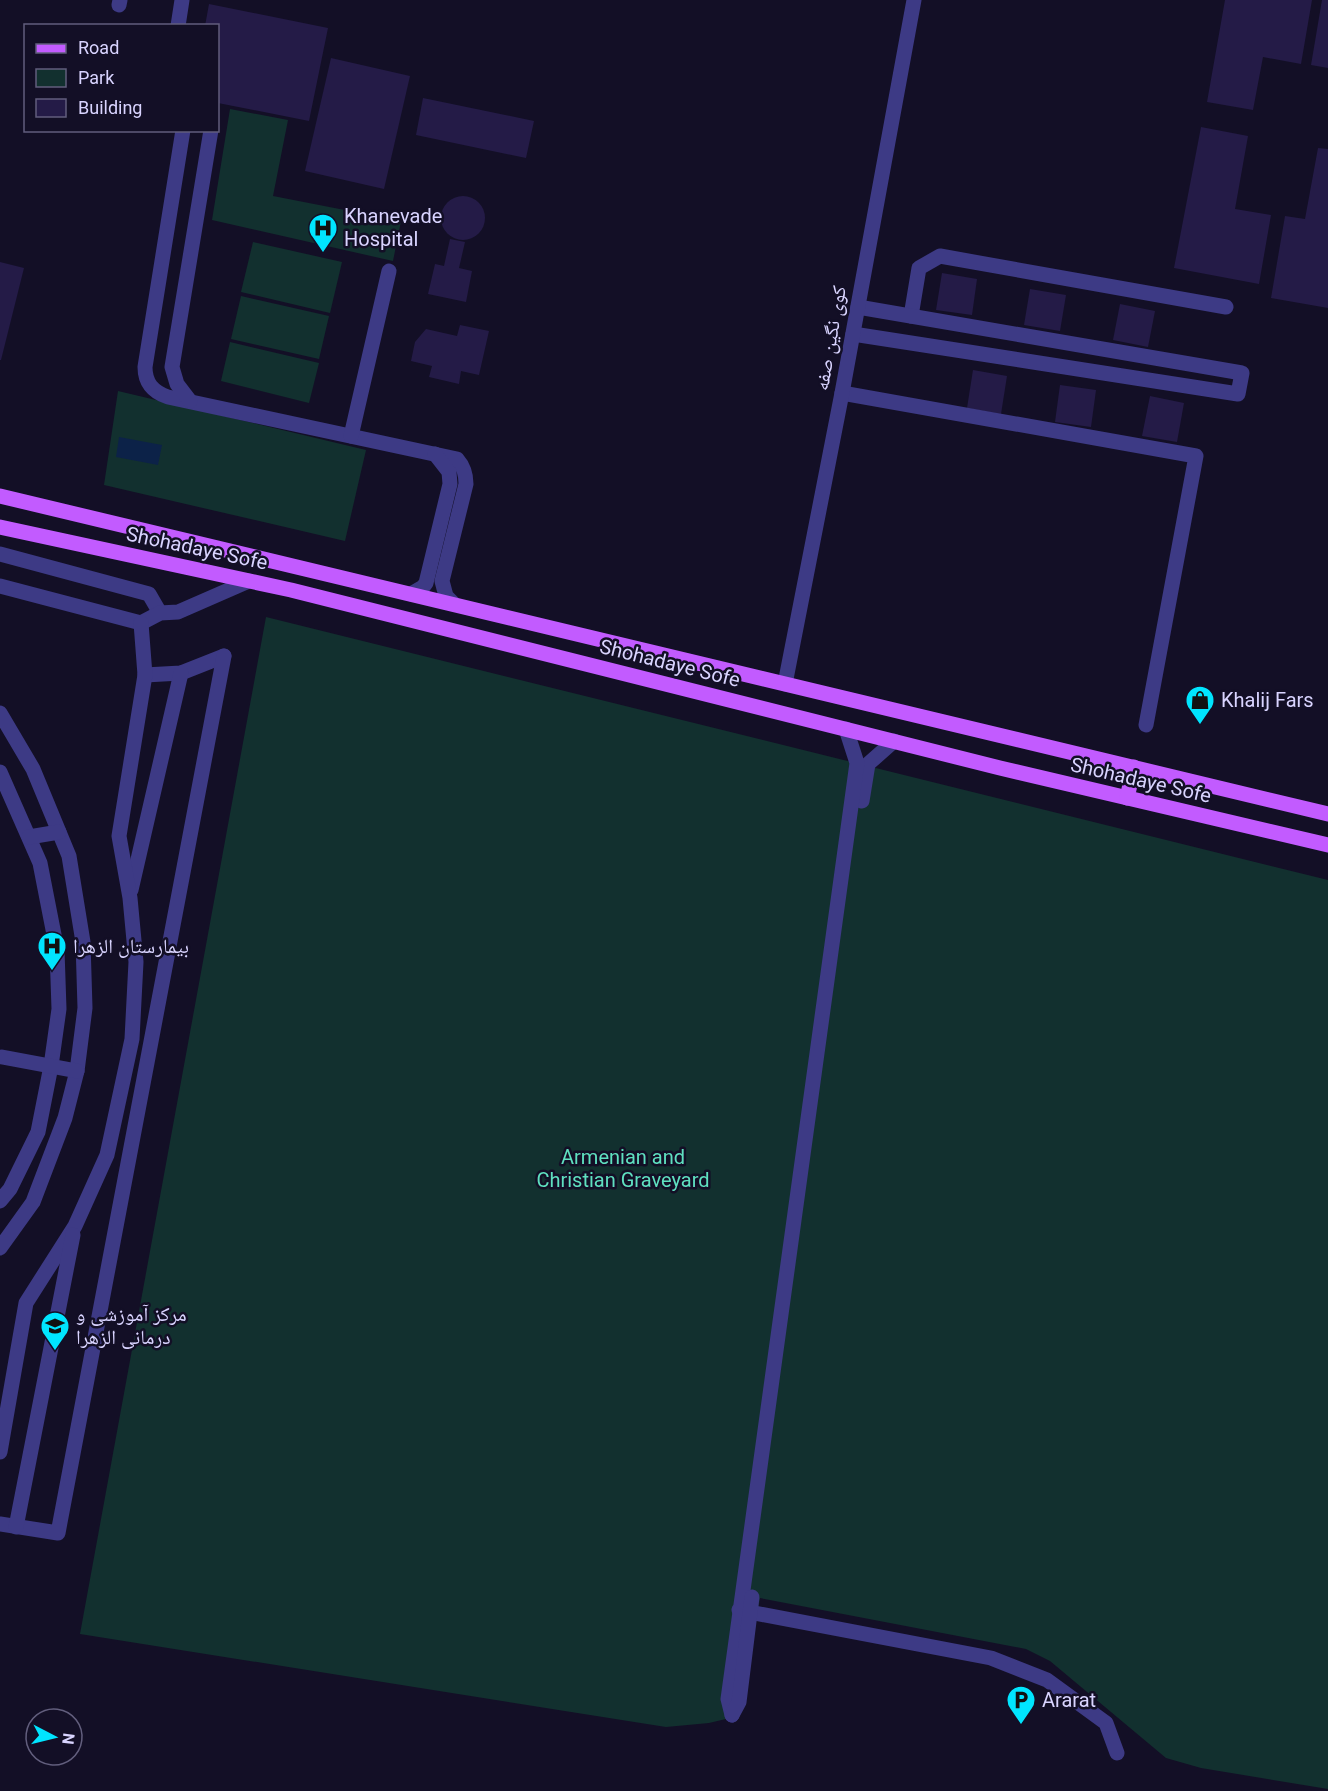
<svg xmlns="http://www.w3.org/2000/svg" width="1328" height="1791" font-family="Roboto,'Noto Naskh Arabic',sans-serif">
<rect width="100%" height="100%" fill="#130f26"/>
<!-- green -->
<g fill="#12302f">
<polygon points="230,109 288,120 273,196 401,221 393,261 212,220"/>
<polygon points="253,242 342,262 330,313 241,292"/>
<polygon points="241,296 329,316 319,359 231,339"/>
<polygon points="230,342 319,363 309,403 221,381"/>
<polygon points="118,391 366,450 345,541 104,485"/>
<polygon points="266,617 1328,880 1328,1789 1201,1768 1166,1758 1050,1661 1026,1649 760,1598 743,1704 730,1718 709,1723 666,1727 80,1634"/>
</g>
<!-- water -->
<polygon fill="#0c2248" points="119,437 162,445 158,465 116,457"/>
<!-- building -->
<g fill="#241b47">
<polygon points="1225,0 1312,0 1301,64 1263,57 1253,110 1207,102"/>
<polygon points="1322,0 1328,0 1328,68 1311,65"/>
<polygon points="209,4 328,28 309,121 218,103 218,26 205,26"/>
<polygon points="331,58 410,76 384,189 305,171"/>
<polygon points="423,98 534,121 526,158 416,135"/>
<polygon points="1201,127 1248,136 1235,209 1271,215 1259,284 1174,268"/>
<polygon points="1318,148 1328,149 1328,308 1271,298 1285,216 1305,219"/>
<circle cx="463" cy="218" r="22"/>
<polygon points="450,239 465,242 459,268 472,271 466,302 428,294 435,264 444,266"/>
<polygon points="0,262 24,268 1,360 0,360"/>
<polygon points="942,273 977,279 972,315 936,310"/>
<polygon points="1030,289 1066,295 1060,331 1024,325"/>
<polygon points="1120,304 1155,311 1148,347 1113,340"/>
<polygon points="460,325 489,331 479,375 461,371 459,384 429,377 432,366 411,361 415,342 426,329 457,336"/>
<polygon points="973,370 1007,376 1001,414 967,408"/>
<polygon points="1060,385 1096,390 1091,427 1055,422"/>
<polygon points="1150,396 1184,403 1177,442 1142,436"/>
</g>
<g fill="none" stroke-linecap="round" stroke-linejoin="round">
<!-- minor -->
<g stroke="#3d3a85" stroke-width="15">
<polyline points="119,5 120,0"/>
<polyline points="178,26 182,0"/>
<path d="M183 130 145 367C145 383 153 392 168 397L457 459C464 467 466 474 466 484L442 581 446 596 454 604"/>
<polyline points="911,316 919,268 940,256 1226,307"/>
<polyline points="853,334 1238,394 1242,373 858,307"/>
<polyline points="842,393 1196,456 1146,725"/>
<polyline points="190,401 177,384 172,367 211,130"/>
<polyline points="351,436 389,271"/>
<polyline points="0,554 149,594 160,613"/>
<polyline points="0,586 141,623 160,613 178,612 249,581"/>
<polyline points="411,594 423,587 426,583 450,484 449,472 435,454"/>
<polyline points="145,675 181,673 224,656"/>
<polyline points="785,684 842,393 914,0"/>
<polyline points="0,713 33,769 69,856 83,942 85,1008 77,1071 65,1118 33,1202 0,1248"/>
<polyline points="0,772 40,863 57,950 59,1009 51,1066 38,1132 10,1189 0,1201"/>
<polyline points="862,801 868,764 894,741"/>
<polyline points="29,837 59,832"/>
<polyline points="131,890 181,673"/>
<polyline points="2,1057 77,1071"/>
<polyline points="0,1452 26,1303 75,1226 107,1155 132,1039 136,962 130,898 119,836 145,675 141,623"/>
<polyline points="0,1524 58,1533 224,656"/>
<polyline points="16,1527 73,1235"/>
<polyline points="739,1610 991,1658 1047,1680 1106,1723 1117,1753"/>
<polyline points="732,1715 728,1699 857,763 846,729"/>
<polyline points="732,1715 739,1702 752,1597"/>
</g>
<!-- major -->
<g stroke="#c25bff" stroke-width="15">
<polyline points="0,496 1328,814"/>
<polyline points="0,527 291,590 1000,768 1328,845"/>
<polyline points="1127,798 1134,767"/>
</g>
</g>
<!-- icons -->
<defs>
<g id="hospital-pin" transform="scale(1.5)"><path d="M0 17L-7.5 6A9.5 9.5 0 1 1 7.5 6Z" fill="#00e5ff" stroke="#130f26"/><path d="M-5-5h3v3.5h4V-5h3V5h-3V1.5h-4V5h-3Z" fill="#111"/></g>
<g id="shop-pin" transform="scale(1.5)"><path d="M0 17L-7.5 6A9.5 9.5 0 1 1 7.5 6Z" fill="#00e5ff" stroke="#130f26"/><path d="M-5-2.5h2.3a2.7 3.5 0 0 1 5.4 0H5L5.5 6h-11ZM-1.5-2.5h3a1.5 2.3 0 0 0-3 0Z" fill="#111"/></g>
<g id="university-pin" transform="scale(1.5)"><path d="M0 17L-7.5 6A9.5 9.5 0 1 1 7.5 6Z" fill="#00e5ff" stroke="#130f26"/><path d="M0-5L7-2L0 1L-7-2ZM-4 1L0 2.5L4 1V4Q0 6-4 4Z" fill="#111"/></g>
<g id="parking-pin" transform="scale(1.5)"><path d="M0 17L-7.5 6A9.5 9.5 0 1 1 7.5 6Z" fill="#00e5ff" stroke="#130f26"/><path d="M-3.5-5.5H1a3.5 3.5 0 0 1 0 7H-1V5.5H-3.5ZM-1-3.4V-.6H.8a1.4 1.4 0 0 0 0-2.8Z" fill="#111"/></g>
</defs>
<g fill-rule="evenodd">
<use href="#hospital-pin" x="323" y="228"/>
<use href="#shop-pin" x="1200" y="700"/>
<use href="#hospital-pin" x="52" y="946"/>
<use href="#university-pin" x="55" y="1326"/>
<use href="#parking-pin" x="1021" y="1700"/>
</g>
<g text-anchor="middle" stroke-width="5" stroke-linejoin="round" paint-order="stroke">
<!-- poi labels -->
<g font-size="20" fill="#d9d4ff" stroke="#130f26" text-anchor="start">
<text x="344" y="223">Khanevade<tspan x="344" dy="23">Hospital</tspan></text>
<text x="1221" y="707">Khalij Fars</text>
<text x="73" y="953">بیمارستان الزهرا</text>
<text x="76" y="1321">مرکز آموزشی و<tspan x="76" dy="23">درمانی الزهرا</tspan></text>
<text x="1042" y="1707">Ararat</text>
</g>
<!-- street labels -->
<g font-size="20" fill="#d9d4ff" stroke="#130f26">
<text transform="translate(830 338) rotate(-80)" y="7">کوی نگین صفه</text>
<text transform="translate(197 548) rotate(12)" y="7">Shohadaye Sofe</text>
<text transform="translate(670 663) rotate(14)" y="7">Shohadaye Sofe</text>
<text transform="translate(1141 780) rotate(13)" y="7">Shohadaye Sofe</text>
</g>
<!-- park labels -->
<g font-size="20" fill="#5fe0c0" stroke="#130f26">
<text x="623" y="1164">Armenian and<tspan x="623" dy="23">Christian Graveyard</tspan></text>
</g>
</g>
<!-- legend -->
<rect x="24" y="24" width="195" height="108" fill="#130f26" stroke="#625e7d" stroke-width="1.5"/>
<rect x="36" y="44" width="30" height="9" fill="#c25bff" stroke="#625e7d" stroke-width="1.5"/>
<text x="78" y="54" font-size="18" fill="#d9d4ff">Road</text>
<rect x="36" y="69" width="30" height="18" fill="#12302f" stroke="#625e7d" stroke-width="1.5"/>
<text x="78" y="84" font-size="18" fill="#d9d4ff">Park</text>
<rect x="36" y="99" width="30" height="18" fill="#241b47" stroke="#625e7d" stroke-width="1.5"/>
<text x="78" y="114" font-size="18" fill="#d9d4ff">Building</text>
<!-- north arrow -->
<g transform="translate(54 1737) rotate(97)"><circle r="28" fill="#130f26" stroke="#625e7d" stroke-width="1.5"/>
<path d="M0-4.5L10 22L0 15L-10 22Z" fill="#00e5ff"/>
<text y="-9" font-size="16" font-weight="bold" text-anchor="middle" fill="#d9d4ff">N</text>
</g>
</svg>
